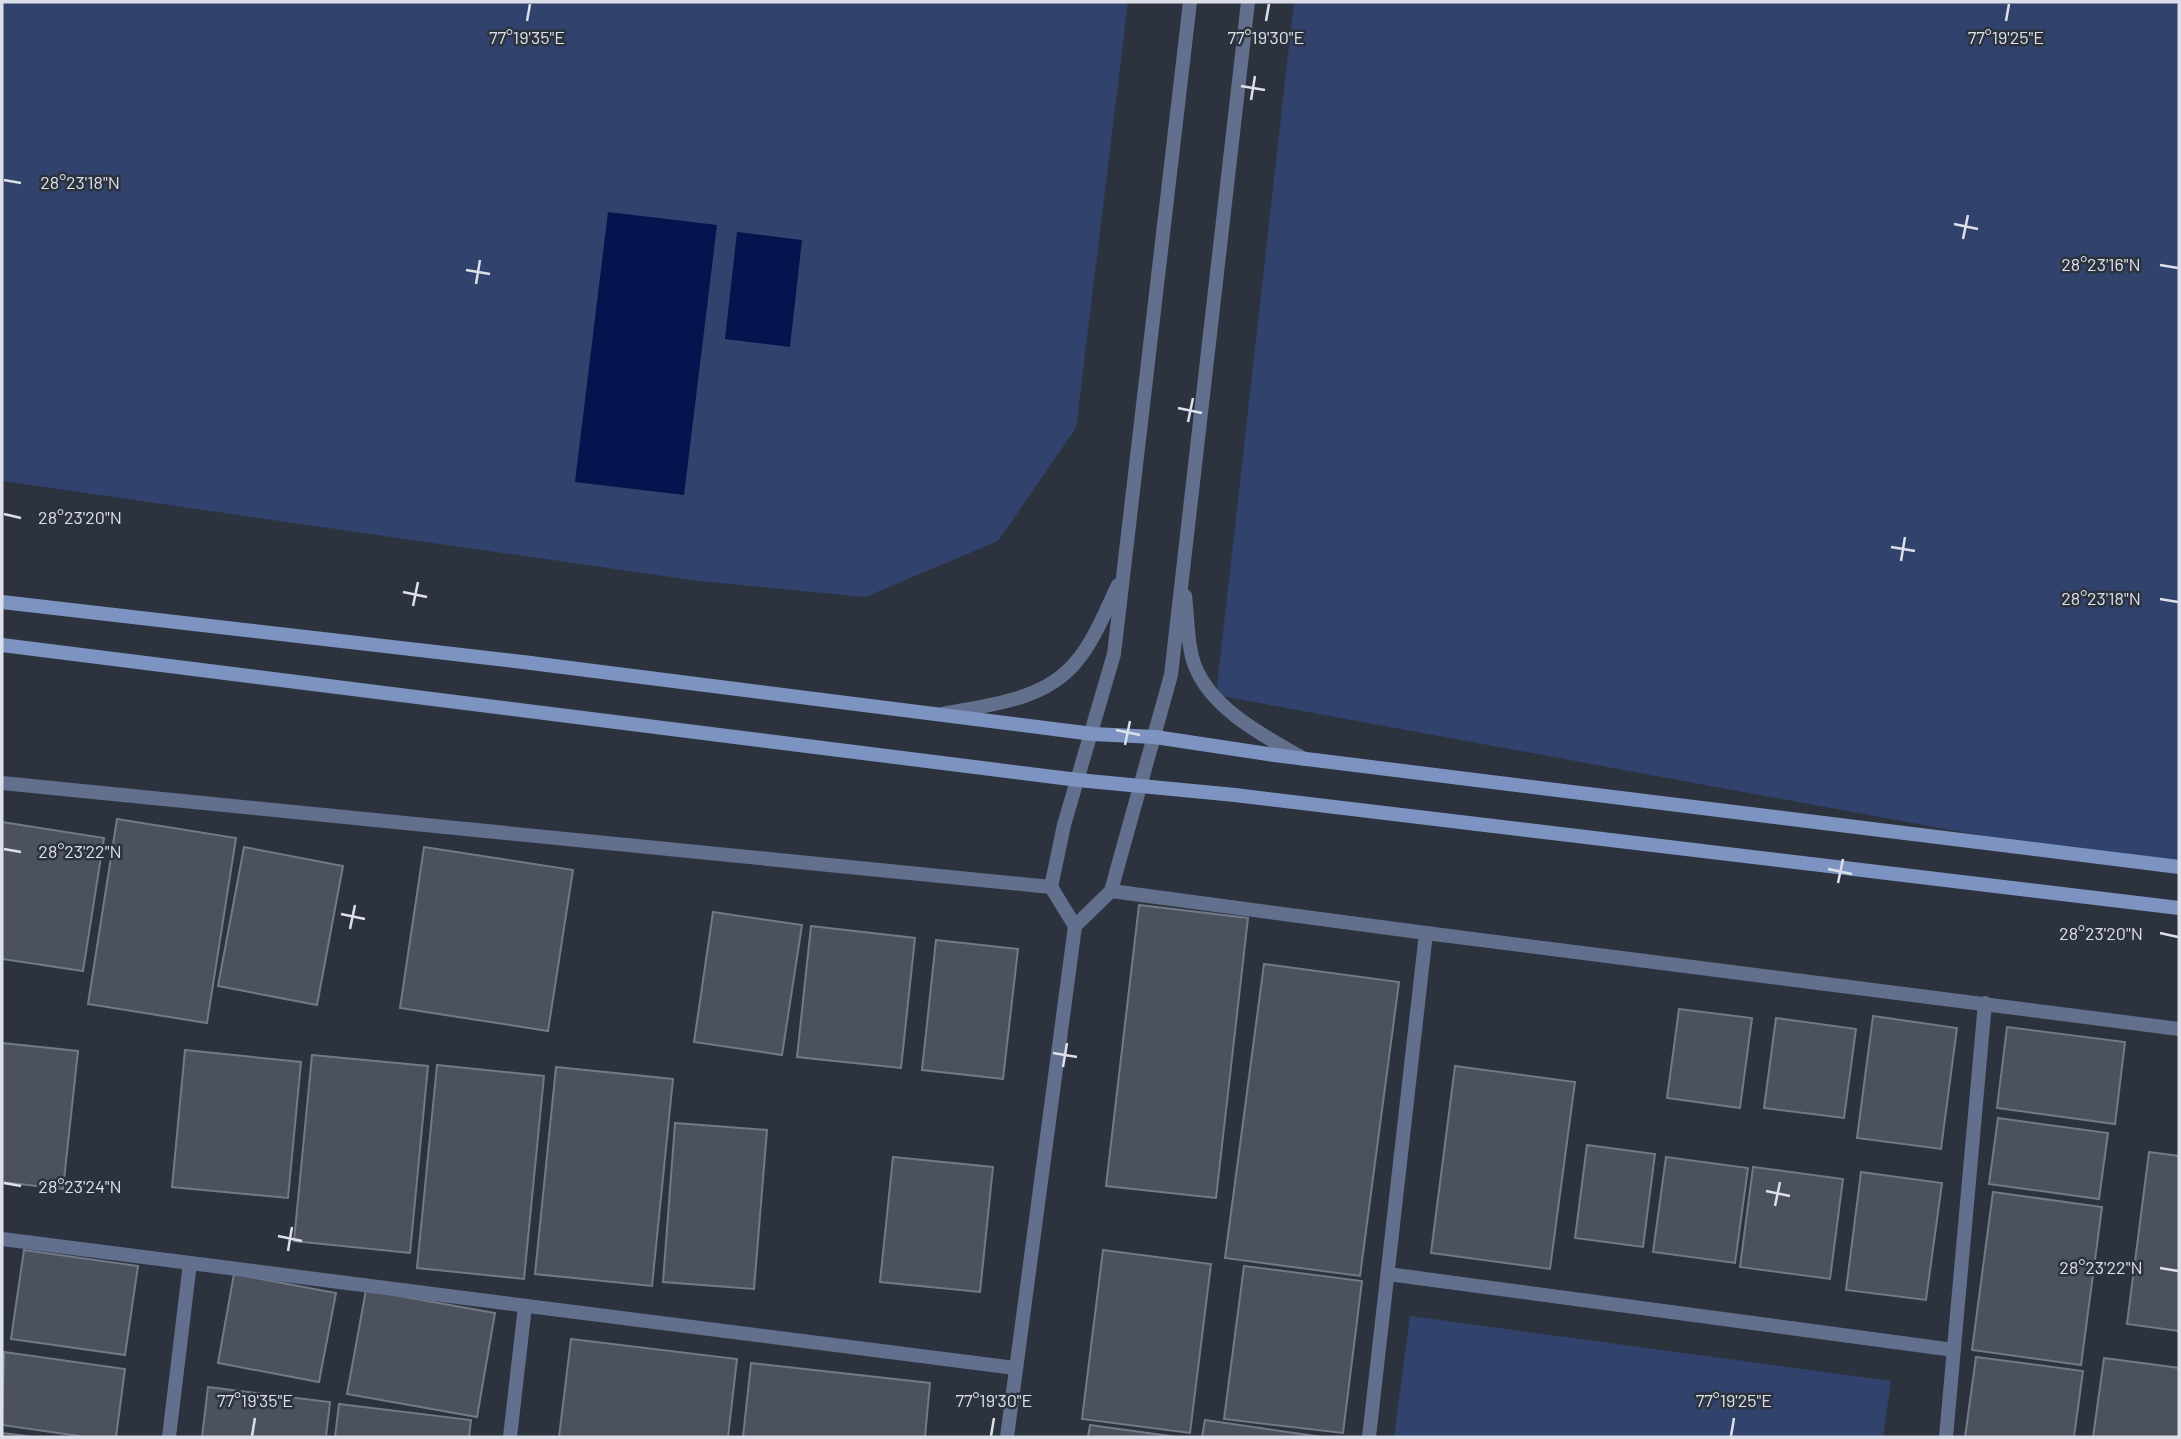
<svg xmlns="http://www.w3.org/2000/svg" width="2181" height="1439" font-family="Barlow,sans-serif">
<rect width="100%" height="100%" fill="#2d333e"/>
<!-- green -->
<g fill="#31436c">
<polygon points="2,2 1128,2 1076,428 998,541 865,597 699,581 2,481"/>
<polygon points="1294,2 2179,2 2179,872 1216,695"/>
<polygon points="1410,1316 1891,1381 1883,1437 1394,1437"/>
</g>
<!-- water -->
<g fill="#04144e">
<polygon points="608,212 717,225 684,495 575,482"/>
<polygon points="737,232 802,240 790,347 725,339"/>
</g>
<!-- building -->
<g fill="#4b525e" stroke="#737a87" stroke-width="2">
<polygon points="117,819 236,838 207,1023 88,1004"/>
<polygon points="2,822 104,838 83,971 2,959"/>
<polygon points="244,847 343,866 317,1005 218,986"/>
<polygon points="424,847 573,870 548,1031 400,1008"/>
<polygon points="1139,905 1248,918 1216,1198 1106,1186"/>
<polygon points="713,912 802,925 782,1055 694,1042"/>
<polygon points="811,926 915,938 901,1068 797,1057"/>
<polygon points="936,940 1018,949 1003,1079 922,1070"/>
<polygon points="1264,964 1399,982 1360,1276 1225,1258"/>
<polygon points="1679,1009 1752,1018 1740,1108 1667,1098"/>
<polygon points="1873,1016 1957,1028 1941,1149 1857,1138"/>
<polygon points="1776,1018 1856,1029 1844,1118 1764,1108"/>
<polygon points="2007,1027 2125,1042 2115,1124 1997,1108"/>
<polygon points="2,1043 78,1051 63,1189 2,1182"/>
<polygon points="185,1050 301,1062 288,1198 172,1187"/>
<polygon points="312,1055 428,1066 410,1253 294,1241"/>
<polygon points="437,1065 544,1076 524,1279 417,1268"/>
<polygon points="1455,1066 1575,1082 1550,1269 1431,1253"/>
<polygon points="556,1067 673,1079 652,1286 535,1274"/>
<polygon points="1998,1118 2108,1133 2099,1199 1989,1184"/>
<polygon points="675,1123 767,1130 754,1289 663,1282"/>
<polygon points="1587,1145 1655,1154 1643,1247 1575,1238"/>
<polygon points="2149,1152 2179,1156 2179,1331 2127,1324"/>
<polygon points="893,1157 993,1167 980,1292 880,1282"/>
<polygon points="1666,1157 1748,1168 1735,1263 1653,1252"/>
<polygon points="1753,1167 1843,1179 1830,1279 1740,1267"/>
<polygon points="1861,1172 1942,1183 1926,1300 1846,1290"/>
<polygon points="1993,1192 2102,1207 2081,1365 1972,1350"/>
<polygon points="24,1250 138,1266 125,1355 11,1339"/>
<polygon points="1103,1250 1211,1264 1190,1433 1082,1419"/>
<polygon points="1244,1266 1362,1281 1343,1433 1224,1419"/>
<polygon points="234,1274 336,1293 319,1382 218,1363"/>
<polygon points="366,1290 495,1313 477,1417 347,1394"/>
<polygon points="571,1339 737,1359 728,1437 559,1437"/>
<polygon points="4,1352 125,1369 116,1437 86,1437 2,1425"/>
<polygon points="1976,1357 2083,1371 2074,1437 1965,1437"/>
<polygon points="2104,1358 2179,1368 2179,1437 2093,1437"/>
<polygon points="751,1363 930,1383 925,1437 743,1437"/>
<polygon points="208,1387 330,1402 326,1437 202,1437"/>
<polygon points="339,1404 471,1420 469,1437 335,1437"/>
<polygon points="1205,1420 1322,1437 1202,1437"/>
<polygon points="1090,1425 1177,1437 1088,1437"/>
<polygon points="2,1433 34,1437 2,1437"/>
</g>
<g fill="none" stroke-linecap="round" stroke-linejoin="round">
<!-- minor -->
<g stroke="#62708d" stroke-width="14">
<path d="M1185 596C1188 618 1187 646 1195 666 1212 710 1266 737 1304 759"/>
<path d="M942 714C988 705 1044 701 1076 662 1094 641 1106 610 1118 585"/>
<polyline points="2,783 1051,887"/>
<polyline points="1111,891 1426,933"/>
<polyline points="1075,926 1051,887 1064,825 1114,654 1190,2"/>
<polyline points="2,1239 1015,1368"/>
<polyline points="1388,1274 1954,1350"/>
<polyline points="169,1437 190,1263"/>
<polyline points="510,1437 525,1306"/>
<polyline points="1007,1437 1075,926 1111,891 1171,675 1248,2"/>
<polyline points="1369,1437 1426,933 2179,1029"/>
<polyline points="1946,1437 1985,1003"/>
</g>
<!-- secondary -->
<g stroke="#7d93c1" stroke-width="14">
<polyline points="2,602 523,662 1093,734 1155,737 1274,755 2179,867"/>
<polyline points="2,645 1078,780 1235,795 2179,908"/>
</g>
</g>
<!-- ticks -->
<path fill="none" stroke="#dde0e8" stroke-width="2.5" d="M527 21 530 4M1266 21 1269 4M2006 21 2009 4M1241 86 1265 90M1251 100 1255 76M4 180 21 183M1954 224 1978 229M1963 239 1968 215M2160 265 2178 268M466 270 490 274M476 284 480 260M1178 408 1202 413M1188 422 1193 398M4 514 21 518M1891 547 1915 551M1901 561 1905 537M403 592 427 597M2160 599 2178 602M413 606 418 582M1116 730 1140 735M1125 745 1130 721M4 849 21 852M1828 869 1852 874M1838 883 1843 859M341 914 365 919M350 929 355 905M2160 933 2178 937M1053 1053 1077 1057M1063 1067 1067 1043M4 1183 21 1186M1766 1191 1790 1196M1775 1206 1780 1182M278 1236 302 1241M288 1251 292 1227M2160 1268 2178 1271M252 1436 255 1418M991 1436 994 1418M1731 1436 1734 1418"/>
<g font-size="18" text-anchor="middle" fill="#dde0e8" stroke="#2d333e" stroke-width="5" stroke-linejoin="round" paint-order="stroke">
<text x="527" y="44">77°19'35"E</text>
<text x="1266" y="44">77°19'30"E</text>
<text x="2006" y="44">77°19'25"E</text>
<text x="80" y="189">28°23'18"N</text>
<text x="2101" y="271">28°23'16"N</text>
<text x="80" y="524">28°23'20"N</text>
<text x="2101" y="605">28°23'18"N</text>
<text x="80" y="858">28°23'22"N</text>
<text x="2101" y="940">28°23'20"N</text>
<text x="80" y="1193">28°23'24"N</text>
<text x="2101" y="1274">28°23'22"N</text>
<text x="255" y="1407">77°19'35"E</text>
<text x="994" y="1407">77°19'30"E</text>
<text x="1734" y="1407">77°19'25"E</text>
</g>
<!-- border -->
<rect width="2181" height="1439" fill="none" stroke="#dde0e8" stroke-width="7"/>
</svg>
